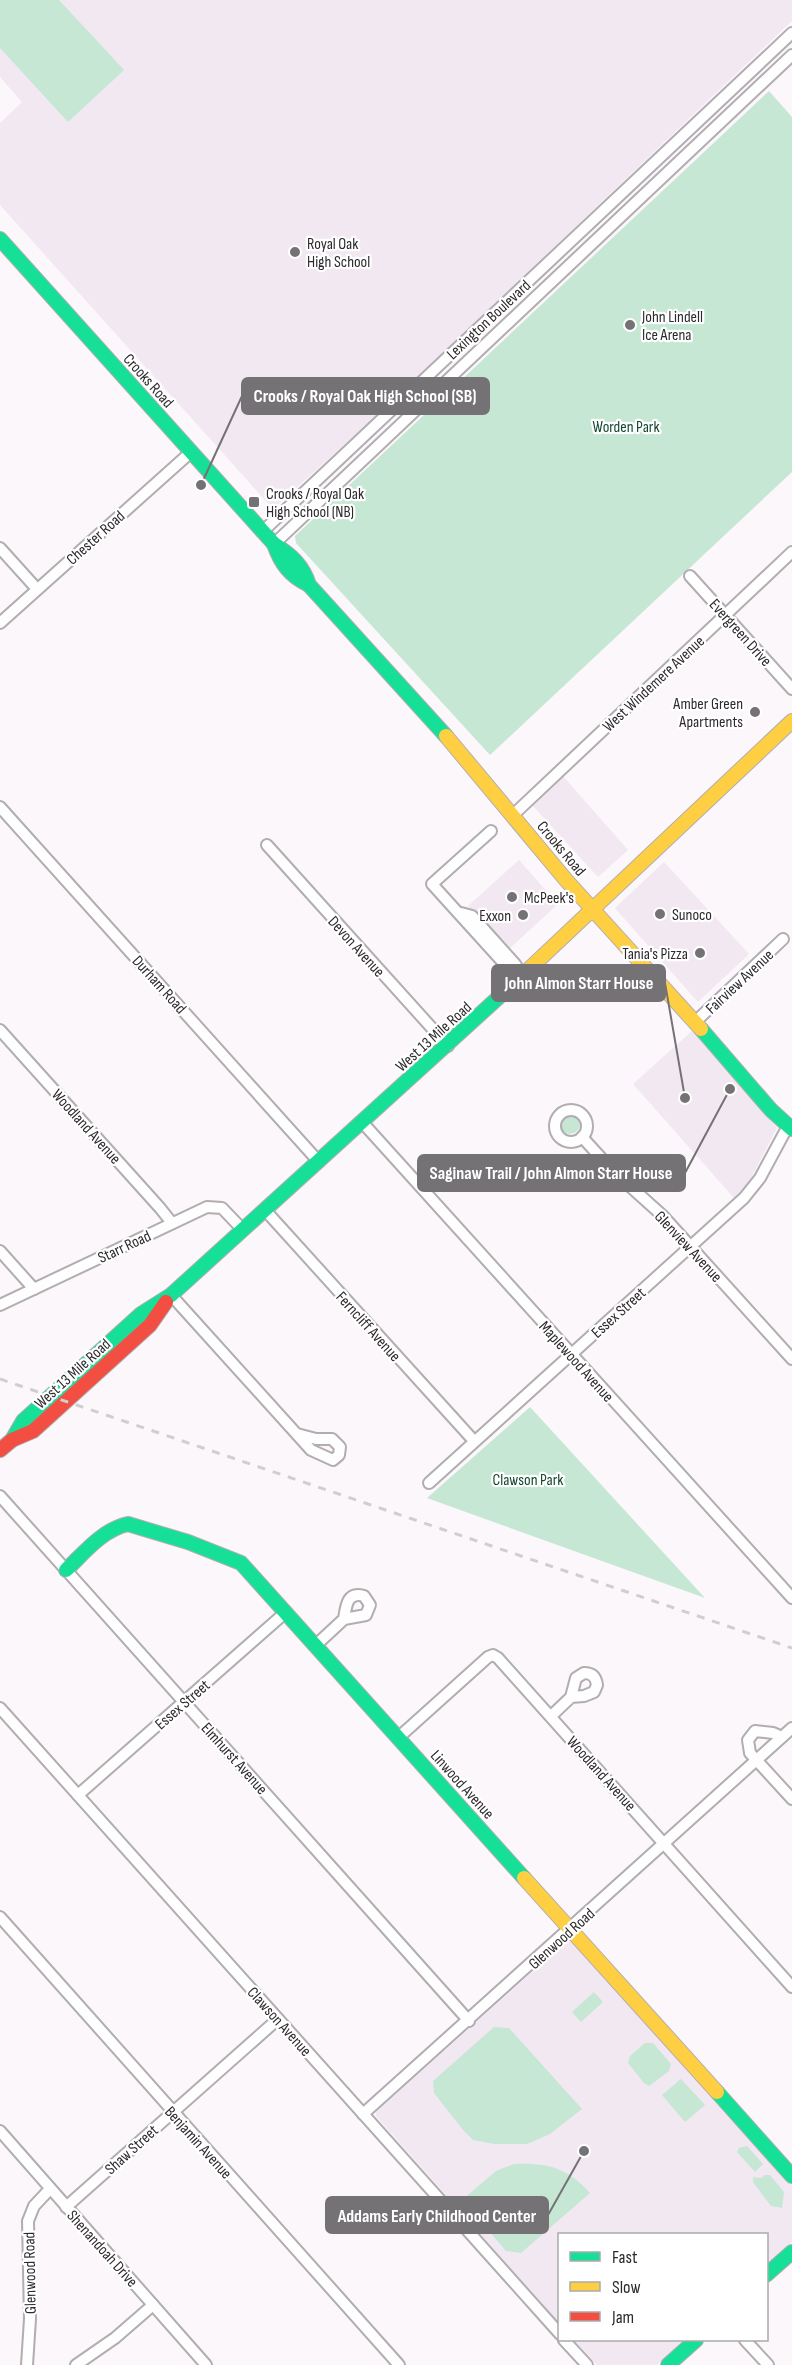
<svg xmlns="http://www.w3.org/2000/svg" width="792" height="2365" font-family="'Sofia Sans Condensed',sans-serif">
<rect width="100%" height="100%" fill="#fbf7fb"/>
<!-- built -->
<g fill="#f2e8f2">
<polygon points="0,0 792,0 792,21 377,415 273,509 0,205 0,123 22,102 0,77"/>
<polygon points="562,775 628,850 598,877 532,805"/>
<polygon points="519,860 558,904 508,950 468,906"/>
<polygon points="664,862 749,954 698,1002 615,908"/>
<polygon points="692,1031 777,1128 748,1184 734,1198 633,1084"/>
<polygon points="569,1939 576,1942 792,2185 792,2242 767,2265 766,2234 560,2234 559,2323 376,2116 376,2112"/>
<polygon points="574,2340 685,2340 657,2365 597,2365"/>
</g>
<!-- green -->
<g fill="#c5e7d4">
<polygon points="0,0 59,0 124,70 68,122 0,48"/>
<polygon points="769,91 792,117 792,472 490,755 296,543 295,536"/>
<circle cx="570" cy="1124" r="10"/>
<polygon points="530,1407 705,1598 427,1498"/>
<polygon points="594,1992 603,2002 581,2022 572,2012"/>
<polygon points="494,2027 509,2028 582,2109 550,2134 527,2144 494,2144 473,2140 463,2130 434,2093 433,2081"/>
<polygon points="645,2043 653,2043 671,2064 669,2071 649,2086 644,2083 628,2063 630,2056"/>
<polygon points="681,2079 705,2105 685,2122 662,2095"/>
<polygon points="747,2146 763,2164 755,2172 737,2152 739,2148"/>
<path d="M514 2164C548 2163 566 2167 590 2193L521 2253 506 2251 462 2200 496 2171Z"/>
<polygon points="765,2175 770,2175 784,2192 782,2208 771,2206 753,2182 753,2177 761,2178"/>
</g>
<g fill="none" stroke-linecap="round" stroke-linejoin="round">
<!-- street casing -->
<g stroke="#b1adb1" stroke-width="14">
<g id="street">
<polyline points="262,532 792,33"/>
<polyline points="274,544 792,55"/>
<polyline points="0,548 37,589"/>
<polyline points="690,576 792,689"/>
<polyline points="0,623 191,452"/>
<polyline points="0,807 319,1162"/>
<polyline points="513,815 792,552"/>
<polyline points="491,831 432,884 509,969 522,975"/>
<polyline points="267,845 448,1046"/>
<polyline points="461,913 472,916 515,964 522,975"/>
<polyline points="695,1022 783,939"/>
<polyline points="0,1030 160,1208 172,1223"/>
<circle cx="571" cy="1126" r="16"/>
<polyline points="362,1122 792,1598"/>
<polyline points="582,1137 613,1171 663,1216 792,1359"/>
<polyline points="265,1210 474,1441"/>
<polyline points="0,1251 34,1289"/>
<polyline points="171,1295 311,1450 333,1460 339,1455 340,1447 332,1439 316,1439 297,1434"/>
<polyline points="0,1305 207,1207 222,1208 243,1230"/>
<polyline points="429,1483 744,1198 760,1178 788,1126"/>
<polyline points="0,1496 469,2021"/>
<path d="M316 1645 344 1619 366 1615 370 1605 364 1596C347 1591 346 1606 344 1619"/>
<polyline points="0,1708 560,2334"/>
<path d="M551 1716 571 1697 584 1696 594 1692 597 1685C596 1677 592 1673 584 1673L576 1678 571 1697"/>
<polyline points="399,1737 488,1657 493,1655 498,1658 792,1987"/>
<polyline points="782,1737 773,1733 755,1731 748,1740 750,1753 792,1799"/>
<polyline points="78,1795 286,1612"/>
<polyline points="0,1917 399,2365"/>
<polyline points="363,2114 792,1728"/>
<polyline points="0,2131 206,2365"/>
<polyline points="66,2207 278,2019"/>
<polyline points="564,2340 587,2365"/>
<polyline points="745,2340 768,2365"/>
<polyline points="27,2365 30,2319 28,2221 34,2206 50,2189"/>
<polyline points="76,2365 115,2338 153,2305"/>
</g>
</g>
<!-- fast casing -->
<g stroke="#b1adb1" stroke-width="16">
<g id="fast">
<path d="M0 239 274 544C291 555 303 565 309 585L446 736"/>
<path d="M274 544C281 564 290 576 309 585"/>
<polyline points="701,1029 771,1110 792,1129"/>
<polyline points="12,1440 23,1421 141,1314 171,1295 510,987"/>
<path d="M66 1570C85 1552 102 1530 128 1524L188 1542 241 1563 524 1878"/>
<polyline points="717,2092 792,2176"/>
<polyline points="766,2275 792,2252"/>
<polyline points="668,2365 696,2340"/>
</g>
</g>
<!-- slow casing -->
<g stroke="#b1adb1" stroke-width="16">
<g id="slow">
<polyline points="446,736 566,880 701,1029"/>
<polyline points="510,987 792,721"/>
<polyline points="524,1878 717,2092"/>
</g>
</g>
<!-- jam casing -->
<g stroke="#b1adb1" stroke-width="16">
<polyline id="jam" points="0,1450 12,1440 33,1431 150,1325 166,1302"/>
</g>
<!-- street -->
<use href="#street" stroke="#fefefe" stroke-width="10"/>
<!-- fast -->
<use href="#fast" stroke="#16e098" stroke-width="14"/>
<!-- slow -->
<use href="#slow" stroke="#ffcf43" stroke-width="14"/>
<!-- jam -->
<use href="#jam" stroke="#f24e42" stroke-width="14"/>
<!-- rail -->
<polyline stroke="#d0cfd0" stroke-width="3" stroke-dasharray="8 8" stroke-linecap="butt" points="0,1379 792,1648"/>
</g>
<!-- markers -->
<g fill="#757275" stroke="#fff" stroke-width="2">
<circle cx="295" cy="252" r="6"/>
<circle cx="630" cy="325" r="6"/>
<rect x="248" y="496" width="12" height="12" rx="3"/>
<circle cx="755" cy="712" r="6"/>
<circle cx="512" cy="897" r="6"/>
<circle cx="660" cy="914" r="6"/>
<circle cx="523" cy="915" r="6"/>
<circle cx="700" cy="953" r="6"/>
</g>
<g text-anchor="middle" stroke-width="4.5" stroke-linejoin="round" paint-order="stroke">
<!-- poi labels -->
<g font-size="16" fill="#2d2a2d" stroke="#fff" text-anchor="start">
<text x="307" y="249">Royal Oak<tspan x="307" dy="18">High School</tspan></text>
<text x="642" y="322">John Lindell<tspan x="642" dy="18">Ice Arena</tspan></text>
<text x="266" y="499">Crooks / Royal Oak<tspan x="266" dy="18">High School (NB)</tspan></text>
<text x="743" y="709" text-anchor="end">Amber Green<tspan x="743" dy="18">Apartments</tspan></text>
<text x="524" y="903">McPeek's</text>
<text x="672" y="920">Sunoco</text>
<text x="511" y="921" text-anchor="end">Exxon</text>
<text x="688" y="959" text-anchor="end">Tania's Pizza</text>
</g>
<!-- street labels -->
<g font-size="16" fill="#2d2a2d" stroke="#fff">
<text transform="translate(488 319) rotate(-43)" y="6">Lexington Boulevard</text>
<text transform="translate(149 380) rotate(48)" y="6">Crooks Road</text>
<text transform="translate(95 537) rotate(-42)" y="6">Chester Road</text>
<text transform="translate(741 632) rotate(48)" y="6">Evergreen Drive</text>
<text transform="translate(653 683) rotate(-43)" y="6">West Windemere Avenue</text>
<text transform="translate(562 848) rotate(50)" y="6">Crooks Road</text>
<text transform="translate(357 946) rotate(48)" y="6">Devon Avenue</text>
<text transform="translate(739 981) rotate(-43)" y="6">Fairview Avenue</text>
<text transform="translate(160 984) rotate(48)" y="6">Durham Road</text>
<text transform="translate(433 1036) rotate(-42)" y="6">West 13 Mile Road</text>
<text transform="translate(87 1126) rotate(48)" y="6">Woodland Avenue</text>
<text transform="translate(124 1246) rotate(-25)" y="6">Starr Road</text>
<text transform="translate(689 1246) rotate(47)" y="6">Glenview Avenue</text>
<text transform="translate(618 1312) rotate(-42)" y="6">Essex Street</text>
<text transform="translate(369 1326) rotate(48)" y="6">Ferncliff Avenue</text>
<text transform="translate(577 1361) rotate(48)" y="6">Maplewood Avenue</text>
<text transform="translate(72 1373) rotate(-42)" y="6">West 13 Mile Road</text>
<text transform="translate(182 1704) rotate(-41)" y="6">Essex Street</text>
<text transform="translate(235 1758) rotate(48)" y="6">Elmhurst Avenue</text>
<text transform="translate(602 1773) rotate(48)" y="6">Woodland Avenue</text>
<text transform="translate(463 1784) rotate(48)" y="6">Linwood Avenue</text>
<text transform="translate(561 1938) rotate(-42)" y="6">Glenwood Road</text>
<text transform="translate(280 2021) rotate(48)" y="6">Clawson Avenue</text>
<text transform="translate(199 2142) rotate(48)" y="6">Benjamin Avenue</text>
<text transform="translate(131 2149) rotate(-42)" y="6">Shaw Street</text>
<text transform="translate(103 2248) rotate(48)" y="6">Shenandoah Drive</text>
<text transform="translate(29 2273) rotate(-91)" y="6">Glenwood Road</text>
</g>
<!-- park labels -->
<g font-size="16" fill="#12472f" stroke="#fff">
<text x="626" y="432">Worden Park</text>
<text x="528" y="1485">Clawson Park</text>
</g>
</g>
<!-- callouts -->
<path fill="none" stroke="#757275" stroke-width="2" d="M201 485L242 396M685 1098L665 983M730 1089L685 1173M584 2151L548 2215"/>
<g fill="#757275" stroke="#fff" stroke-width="2">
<circle cx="201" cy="485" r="6"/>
<circle cx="685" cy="1098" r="6"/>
<circle cx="730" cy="1089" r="6"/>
<circle cx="584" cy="2151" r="6"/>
</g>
<g fill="#757275" stroke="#757275" stroke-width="2">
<rect x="242" y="378" width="247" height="36" rx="6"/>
<rect x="492" y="965" width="173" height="36" rx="6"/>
<rect x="418" y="1155" width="267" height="36" rx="6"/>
<rect x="326" y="2197" width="222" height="36" rx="6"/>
</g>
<g font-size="18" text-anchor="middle" font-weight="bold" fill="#fff">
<text x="365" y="402">Crooks / Royal Oak High School (SB)</text>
<text x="579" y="989">John Almon Starr House</text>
<text x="551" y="1179">Saginaw Trail / John Almon Starr House</text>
<text x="437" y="2222">Addams Early Childhood Center</text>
</g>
<!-- legend -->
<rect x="558" y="2233" width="210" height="108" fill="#ffffff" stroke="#abaaab" stroke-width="1.5"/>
<rect x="570" y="2252" width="30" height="9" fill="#16e098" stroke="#abaaab" stroke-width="1.5"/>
<text x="612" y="2263" font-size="18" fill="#2d2a2d">Fast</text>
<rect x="570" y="2282" width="30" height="9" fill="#ffcf43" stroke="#abaaab" stroke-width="1.5"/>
<text x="612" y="2293" font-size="18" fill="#2d2a2d">Slow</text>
<rect x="570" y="2312" width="30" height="9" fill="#f24e42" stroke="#abaaab" stroke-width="1.5"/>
<text x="612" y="2323" font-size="18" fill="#2d2a2d">Jam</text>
</svg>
